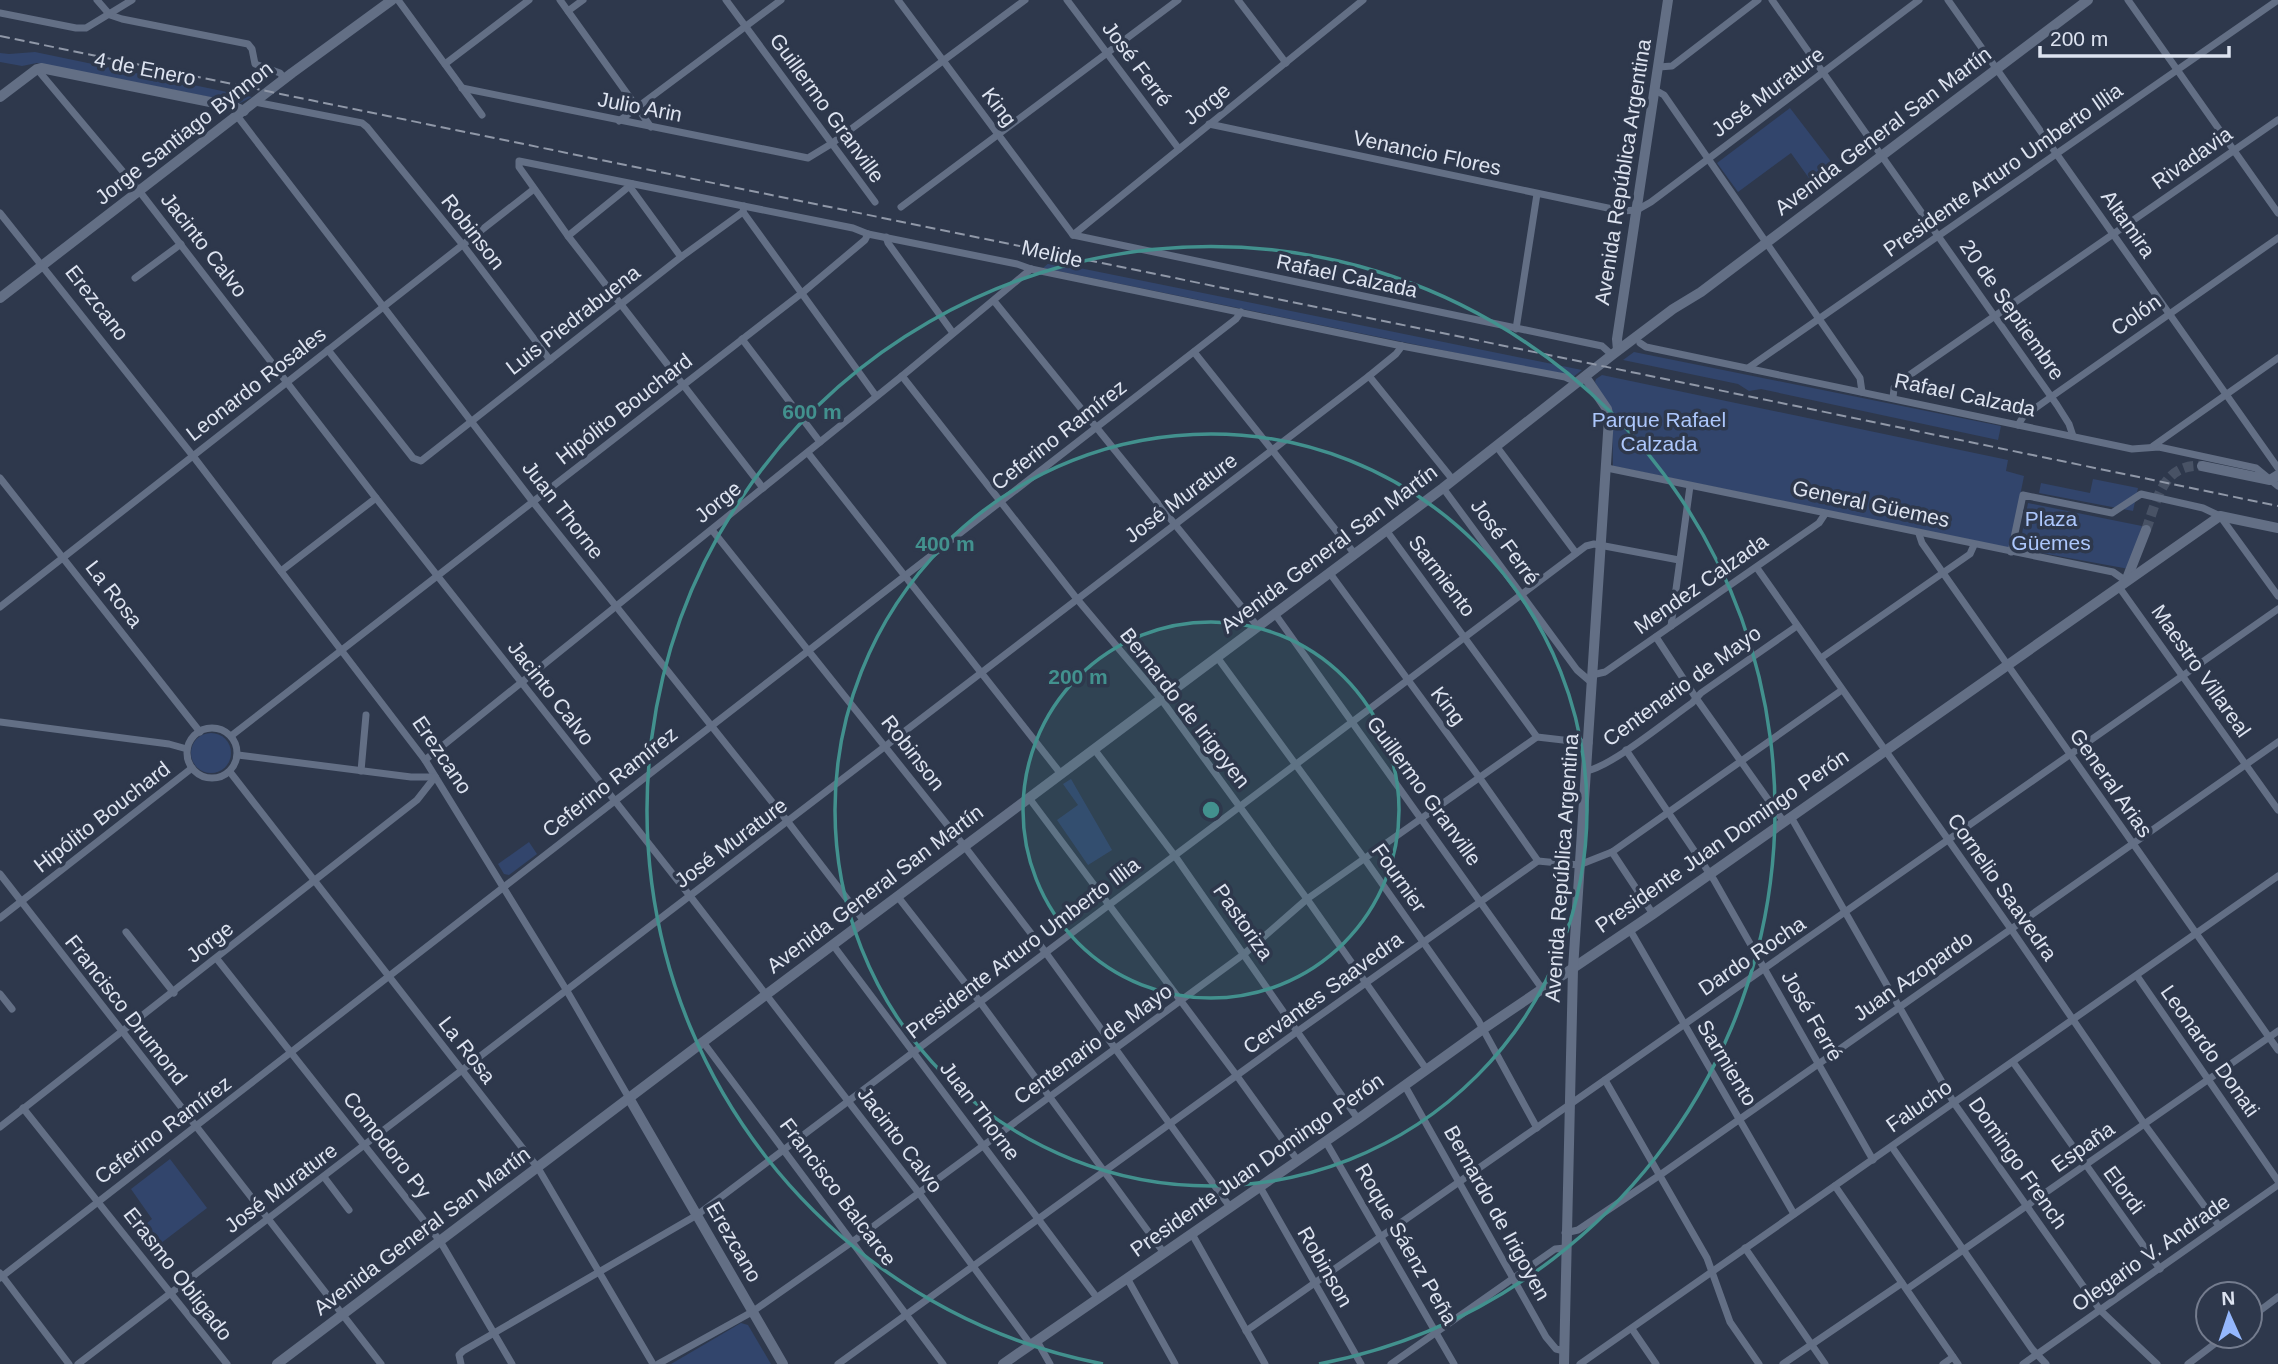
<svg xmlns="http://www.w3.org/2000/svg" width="2278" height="1364" font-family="Helvetica,sans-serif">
<rect width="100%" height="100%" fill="#2e384c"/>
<!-- green -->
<g fill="#32456c">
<polygon points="35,52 227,92 252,97 240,103 37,63 22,66 0,62 0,53 9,54"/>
<polygon points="1790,108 1839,172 1816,188 1791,153 1738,192 1717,163"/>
<polygon points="1050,262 1582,370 1573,377 1043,268"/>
<polygon points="1634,352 2001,426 1998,440 1761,389 1749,391 1738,384 1623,360"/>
<polygon points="1602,375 2008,460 2006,471 2024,476 2010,546 2010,548 1613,466 1612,412 1595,382 1596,379"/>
<polygon points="2093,479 2138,488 2133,511 2039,493 2041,483 2090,493"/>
<polygon points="2028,503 2142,526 2129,569 2019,549"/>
<circle cx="211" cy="753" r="20"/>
<polygon points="1071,779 1112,850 1088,865 1057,820 1078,805 1063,784"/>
<polygon points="529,842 537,854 509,875 504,874 498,864"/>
<polygon points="170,1159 207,1208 152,1250 137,1231 152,1219 131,1189"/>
<polygon points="741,1323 748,1325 771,1364 671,1364"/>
</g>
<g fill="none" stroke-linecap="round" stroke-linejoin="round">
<!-- secondary-tunnel -->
<path stroke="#485265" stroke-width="10" stroke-dasharray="10 5" stroke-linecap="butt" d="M2146 530C2157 500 2163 463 2202 466"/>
<!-- street -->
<g stroke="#636f85" stroke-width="7">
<polyline points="97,0 110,15 122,19 248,44 252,49 255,64 280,73 285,79"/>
<polyline points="398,0 482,115"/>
<polyline points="560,0 651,127"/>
<polyline points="726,0 875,202"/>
<polyline points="898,0 1073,235 1602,346 1612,355"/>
<polyline points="1067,0 1179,149"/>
<polyline points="1238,0 1286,63"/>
<polyline points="1772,0 2057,405 2069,424 2073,436"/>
<polyline points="1948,0 2278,468"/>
<polyline points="2128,0 2278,213"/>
<polyline points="568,11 583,0"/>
<polyline points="0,13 76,28 86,28 132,0"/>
<polyline points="445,64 529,0"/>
<polyline points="1659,67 1672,66 1758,0"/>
<polyline points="37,69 140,192 376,498 690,896 919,1193 1031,1345"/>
<polyline points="462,88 808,158 831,144 1025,0"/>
<polyline points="1655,90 1664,95 1860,378 1862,392"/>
<polyline points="255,102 362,123 367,127 463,245 550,360"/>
<polyline points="238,117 533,502 788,822 864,921"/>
<polyline points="619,121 781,0"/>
<polyline points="1209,124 1622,211 1637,210 1651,202 1919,0"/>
<polyline points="630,187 681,257"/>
<polyline points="901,207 1178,0"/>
<polyline points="743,212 876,396"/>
<polyline points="0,213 193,456 425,760 567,991 629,1098"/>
<polyline points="1073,235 1363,0"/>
<polyline points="568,236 632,184"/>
<polyline points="886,237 888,243 953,333"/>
<polyline points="135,278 181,244"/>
<polyline points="994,301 1258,627"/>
<polyline points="1516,329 1537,194"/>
<polyline points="742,339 820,442"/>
<polyline points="1640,343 1646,347 2132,449 2159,447 2256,468 2278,486"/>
<polyline points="328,350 413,458 421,461 681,257 743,212 744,206"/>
<polyline points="1194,352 1354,553"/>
<polyline points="1748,368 2278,0"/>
<polyline points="902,376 1077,599 1161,699 1307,899 1427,1070"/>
<polyline points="1369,376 1453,480"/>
<polyline points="1893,398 1894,388 1898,383 2278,120"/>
<polyline points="2018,425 2023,417 2051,397 2278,238"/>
<polyline points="2153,446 2278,358"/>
<polyline points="1497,447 1576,553"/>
<polyline points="808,453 1061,774"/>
<polyline points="1607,468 2113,572 2126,581"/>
<polyline points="0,478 200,732"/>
<polyline points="763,488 568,236 519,167 519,161 853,228 868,234 1017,264 1031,269 1402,346 1565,377 1576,382"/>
<polyline points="1443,488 1577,670 1591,682"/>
<polyline points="712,530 965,847 1046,953 1230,1207"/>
<polyline points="1386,530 1537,737 1589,743"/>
<polyline points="1919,534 1922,543 2278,1050"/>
<polyline points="2011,552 2023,495 2112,513 2141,494 2203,508 2220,516 2278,596"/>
<polyline points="1757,568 2011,929 2145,1125 2219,1226"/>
<polyline points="281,571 376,498"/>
<polyline points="1329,572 1479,777 1538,861"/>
<polyline points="2119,587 2278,810"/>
<polyline points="0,607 534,189"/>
<polyline points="1275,614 1543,990"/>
<polyline points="1671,626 1690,486"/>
<polyline points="1656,637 1696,698 1784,822"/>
<polyline points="1217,657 1364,858 1478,1020 1537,1128"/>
<polyline points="1821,658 1970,554 1974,545"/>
<polyline points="1592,675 1605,672 1819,523 1825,514"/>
<polyline points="0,722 169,744 187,749"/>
<circle cx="212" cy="753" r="25"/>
<polyline points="231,736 802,293 865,240 868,234"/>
<polyline points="1094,749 1175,856 1358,1119"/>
<polyline points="1626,750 1714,880 1873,1160"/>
<polyline points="238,755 411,777 435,777"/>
<polyline points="425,760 902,376 1031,269"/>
<polyline points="361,771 366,715"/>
<path d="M1586 771C1611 767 1669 719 1692 703L1701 693 1797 626"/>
<polyline points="230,772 538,1168 653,1364"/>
<polyline points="1029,798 1237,1076 1298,1161"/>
<polyline points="1791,817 1954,1103 2100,1310 2157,1364"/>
<polyline points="1612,852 1653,914"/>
<polyline points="0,874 381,1364"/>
<polyline points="898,897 980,1002 1164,1253"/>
<polyline points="0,918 192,768"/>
<polyline points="1630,930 1794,1214"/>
<polyline points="126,932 174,993"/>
<polyline points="833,945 1098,1299"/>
<polyline points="217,959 440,1241 512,1364"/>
<polyline points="2137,976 2278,1181"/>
<polyline points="0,994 12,1009"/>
<polyline points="703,1042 943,1364"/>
<polyline points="2013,1062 2160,1269"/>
<polyline points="1605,1080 1707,1258 1730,1322 1759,1364"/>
<polyline points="1405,1086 1546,1337 1556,1349 1564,1351"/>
<polyline points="23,1108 227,1364"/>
<polyline points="0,1127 417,800 435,777"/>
<polyline points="1326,1142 1454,1364"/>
<polyline points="1892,1147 2032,1349 2046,1364"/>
<polyline points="324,1177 349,1210"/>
<polyline points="1835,1186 1958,1364"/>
<polyline points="1260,1187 1361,1364"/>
<polyline points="1565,1233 1578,1230 1660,1175 2278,742"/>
<polyline points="1192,1234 1265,1364"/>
<polyline points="1745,1248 1825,1364"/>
<polyline points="0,1273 69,1364"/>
<polyline points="0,1278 1236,319 1241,312"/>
<polyline points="1127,1278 1175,1364"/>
<polyline points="1907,1289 2278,1031"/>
<polyline points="2250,1318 2278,1297"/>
<polyline points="1632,1329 1656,1364"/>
<polyline points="1246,1331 2278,609"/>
<polyline points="1037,1341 1050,1364"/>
<polyline points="78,1364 1369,376 1396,354 1402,346"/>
<polyline points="461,1364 459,1355 463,1351 697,1215 1586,546 1594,544 1679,560"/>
<polyline points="658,1364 752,1312 852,1242 1244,954 1307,899 1537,737"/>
<polyline points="838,1364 1298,1031 1538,861 1579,865 1612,852 1842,690"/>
<polyline points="1391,1364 1555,1249 1565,1248"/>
<polyline points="1580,1364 2278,876"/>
<polyline points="1783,1364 1902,1283"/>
<polyline points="1943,1364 1953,1357"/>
<polyline points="2023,1364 2278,1185"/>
<polyline points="2188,1364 2225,1336"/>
</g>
<!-- secondary -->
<g stroke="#636f85" stroke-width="10">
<polyline points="0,97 37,69 41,68 235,107 244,111"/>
<polyline points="0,298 292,73 392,0"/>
<polyline points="1618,350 1617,339 1668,0"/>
<polyline points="2202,466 2270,480 2278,475"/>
<polyline points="2126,581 2146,530"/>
<polyline points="629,1098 783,1364"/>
<polyline points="277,1364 703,1042 1443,488 1612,355 1673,309 1701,292 2088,0"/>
<polyline points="1003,1364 1358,1119 1483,1029 1653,914 2220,516 2278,528"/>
<polyline points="1564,1364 1573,969 1609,418 1607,409 1588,381"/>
</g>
<!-- rail -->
<path stroke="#9098a8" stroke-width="2" stroke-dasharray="10 5" stroke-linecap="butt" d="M0 36C759 193 1519 348 2278 506"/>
</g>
<!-- distance rings -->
<circle cx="1211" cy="810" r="188" fill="#42918e" fill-opacity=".12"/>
<g fill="none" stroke="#42918e" stroke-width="3.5">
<circle cx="1211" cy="810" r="188"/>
<circle cx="1211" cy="810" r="376"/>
<path d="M1103 1364A564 564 0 1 1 1319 1364"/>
</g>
<g text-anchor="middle" stroke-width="7" stroke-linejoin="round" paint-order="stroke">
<!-- street labels -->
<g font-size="21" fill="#dde3f0" stroke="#2e384c">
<text transform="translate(1137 64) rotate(53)" y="7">José Ferré</text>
<text transform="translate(145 69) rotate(11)" y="7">4 de Enero</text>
<text transform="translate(1768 92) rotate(-37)" y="7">José Murature</text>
<text transform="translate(1207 104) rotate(-39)" y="7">Jorge</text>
<text transform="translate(640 107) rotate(11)" y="7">Julio Arin</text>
<text transform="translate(999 107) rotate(53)" y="7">King</text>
<text transform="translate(827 108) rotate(54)" y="7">Guillermo Granville</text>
<text transform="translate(1883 131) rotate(-37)" y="7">Avenida General San Martín</text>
<text transform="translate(184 133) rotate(-38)" y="7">Jorge Santiago Bynnon</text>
<text transform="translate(1427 153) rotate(12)" y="7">Venancio Flores</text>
<text transform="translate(2192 158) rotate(-35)" y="7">Rivadavia</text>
<text transform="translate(2003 170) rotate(-35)" y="7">Presidente Arturo Umberto Illia</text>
<text transform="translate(1623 172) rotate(-81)" y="7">Avenida República Argentina</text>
<text transform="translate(2128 224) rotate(55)" y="7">Altamira</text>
<text transform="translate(473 232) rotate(52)" y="7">Robinson</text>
<text transform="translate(204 245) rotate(52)" y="7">Jacinto Calvo</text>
<text transform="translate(1052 254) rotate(13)" y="7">Melide</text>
<text transform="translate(1347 276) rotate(12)" y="7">Rafael Calzada</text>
<text transform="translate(97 303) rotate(52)" y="7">Erezcano</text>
<text transform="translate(2012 310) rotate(55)" y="7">20 de Septiembre</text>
<text transform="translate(2136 315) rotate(-35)" y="7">Colón</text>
<text transform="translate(573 320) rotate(-38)" y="7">Luis Piedrabuena</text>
<text transform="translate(256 384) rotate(-38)" y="7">Leonardo Rosales</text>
<text transform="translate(1965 395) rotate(12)" y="7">Rafael Calzada</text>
<text transform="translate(624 409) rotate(-38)" y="7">Hipólito Bouchard</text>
<text transform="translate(1059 435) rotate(-38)" y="7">Ceferino Ramírez</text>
<text transform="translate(1181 498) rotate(-37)" y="7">José Murature</text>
<text transform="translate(718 502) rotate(-39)" y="7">Jorge</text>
<text transform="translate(1871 504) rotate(12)" y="7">General Güemes</text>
<text transform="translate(563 510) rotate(52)" y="7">Juan Thorne</text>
<text transform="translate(1505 542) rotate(54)" y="7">José Ferré</text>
<text transform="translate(1329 549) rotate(-37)" y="7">Avenida General San Martín</text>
<text transform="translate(1442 576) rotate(53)" y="7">Sarmiento</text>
<text transform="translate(1701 584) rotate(-35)" y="7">Mendez Calzada</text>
<text transform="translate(114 594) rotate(52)" y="7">La Rosa</text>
<text transform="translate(2201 671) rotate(55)" y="7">Maestro Villareal</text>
<text transform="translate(1682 686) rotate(-36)" y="7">Centenario de Mayo</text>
<text transform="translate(551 693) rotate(52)" y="7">Jacinto Calvo</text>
<text transform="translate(1448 706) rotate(53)" y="7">King</text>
<text transform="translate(1185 708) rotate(52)" y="7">Bernardo de Irigoyen</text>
<text transform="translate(913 753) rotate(52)" y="7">Robinson</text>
<text transform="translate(442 755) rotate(56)" y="7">Erezcano</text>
<text transform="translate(610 782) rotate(-38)" y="7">Ceferino Ramírez</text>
<text transform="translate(2111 783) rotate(55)" y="7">General Arias</text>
<text transform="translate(1424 791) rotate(54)" y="7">Guillermo Granville</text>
<text transform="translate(102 817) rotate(-38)" y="7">Hipólito Bouchard</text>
<text transform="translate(1722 841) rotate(-35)" y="7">Presidente Juan Domingo Perón</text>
<text transform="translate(731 843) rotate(-37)" y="7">José Murature</text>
<text transform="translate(1562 868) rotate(-86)" y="7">Avenida República Argentina</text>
<text transform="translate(1399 878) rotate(55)" y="7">Fournier</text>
<text transform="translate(2002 887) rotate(55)" y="7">Cornelio Saavedra</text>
<text transform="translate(875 889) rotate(-37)" y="7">Avenida General San Martín</text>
<text transform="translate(1243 922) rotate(55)" y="7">Pastoriza</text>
<text transform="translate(210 942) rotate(-38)" y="7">Jorge</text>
<text transform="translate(1023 948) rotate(-37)" y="7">Presidente Arturo Umberto Illia</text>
<text transform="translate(1752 956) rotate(-34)" y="7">Dardo Rocha</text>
<text transform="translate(1913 976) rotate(-35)" y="7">Juan Azopardo</text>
<text transform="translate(1323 993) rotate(-36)" y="7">Cervantes Saavedra</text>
<text transform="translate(126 1010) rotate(52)" y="7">Francisco Drumond</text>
<text transform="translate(1812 1016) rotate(60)" y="7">José Ferré</text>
<text transform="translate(1093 1044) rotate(-36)" y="7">Centenario de Mayo</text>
<text transform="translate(467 1050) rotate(52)" y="7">La Rosa</text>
<text transform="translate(2210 1051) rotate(55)" y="7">Leonardo Donati</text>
<text transform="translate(1727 1063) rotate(59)" y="7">Sarmiento</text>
<text transform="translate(1919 1106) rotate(-35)" y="7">Falucho</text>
<text transform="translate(980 1111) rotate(53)" y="7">Juan Thorne</text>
<text transform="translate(163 1130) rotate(-37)" y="7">Ceferino Ramírez</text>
<text transform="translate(900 1140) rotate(53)" y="7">Jacinto Calvo</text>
<text transform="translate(387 1145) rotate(52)" y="7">Comodoro Py</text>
<text transform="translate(2083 1147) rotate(-35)" y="7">España</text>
<text transform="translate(2018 1163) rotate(55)" y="7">Domingo French</text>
<text transform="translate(1257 1165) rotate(-35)" y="7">Presidente Juan Domingo Perón</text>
<text transform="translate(281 1188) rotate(-37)" y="7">José Murature</text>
<text transform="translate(2124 1190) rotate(54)" y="7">Elordi</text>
<text transform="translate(838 1192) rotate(53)" y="7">Francisco Balcarce</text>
<text transform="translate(1497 1213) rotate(61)" y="7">Bernardo de Irigoyen</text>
<text transform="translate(422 1231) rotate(-37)" y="7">Avenida General San Martín</text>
<text transform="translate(734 1242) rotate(60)" y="7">Erezcano</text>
<text transform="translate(1406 1244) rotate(60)" y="7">Roque Sáenz Peña</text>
<text transform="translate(2151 1253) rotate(-35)" y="7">Olegario V. Andrade</text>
<text transform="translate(1325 1267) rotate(60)" y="7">Robinson</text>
<text transform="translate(178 1274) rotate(52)" y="7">Erasmo Obligado</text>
</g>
<!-- park labels -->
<g font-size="21" fill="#adc7fc" stroke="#2e384c">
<text x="1659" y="427">Parque Rafael<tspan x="1659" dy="24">Calzada</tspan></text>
<text x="2051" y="526">Plaza<tspan x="2051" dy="24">Güemes</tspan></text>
</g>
</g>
<circle cx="1211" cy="810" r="10" fill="#42918e" stroke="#2e384c" stroke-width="3.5"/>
<g font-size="21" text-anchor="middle" font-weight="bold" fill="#42918e" stroke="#2e384c" stroke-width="7" stroke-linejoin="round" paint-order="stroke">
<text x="812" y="419">600 m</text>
<text x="945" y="551">400 m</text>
<text x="1078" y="684">200 m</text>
</g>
<!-- north arrow -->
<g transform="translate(2229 1315) rotate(357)"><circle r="33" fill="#2e384c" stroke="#747c8e" stroke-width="2"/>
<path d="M0-5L12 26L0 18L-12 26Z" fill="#94b7fd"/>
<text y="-10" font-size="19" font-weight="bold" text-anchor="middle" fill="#dde3f0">N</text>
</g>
<!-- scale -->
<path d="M2040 46v10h189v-10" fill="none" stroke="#dde3f0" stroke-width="3.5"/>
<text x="2050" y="46" font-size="21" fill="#dde3f0" stroke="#2e384c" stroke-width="5" paint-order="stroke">200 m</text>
</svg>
